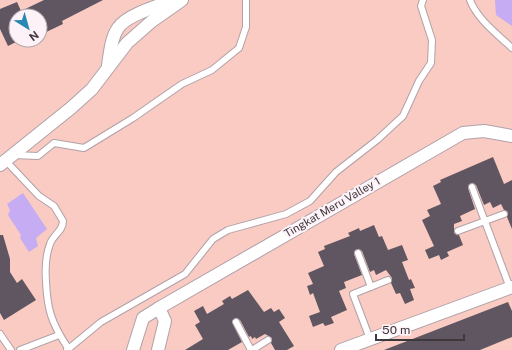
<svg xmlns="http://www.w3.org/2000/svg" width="512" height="350" font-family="'Public Sans',sans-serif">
<rect width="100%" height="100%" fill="#f4e2eb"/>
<!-- green -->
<path fill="#f9cbc2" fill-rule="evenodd" d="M0 0H512V350H0ZM16 16H40V40H16Z"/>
<!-- water -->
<g fill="#c6acf3">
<polygon points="495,0 512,0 512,26 496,15"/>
<polygon points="23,193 47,229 36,238 38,246 29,252 20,238 21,235 8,215 10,210 7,204"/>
</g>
<!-- building -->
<g fill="#605661">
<polygon points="44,0 103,0 62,21 63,24 40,35 40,16 16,16 16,42 8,46 0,29 0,9 17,2 21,11"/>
<polygon points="493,157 504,184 512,180 512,229 507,217 508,212 504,210 501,204 493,208 490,202 484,205 476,185 471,183 468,188 475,209 460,216 462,221 454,224 454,233 459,235 463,245 447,252 449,256 441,260 439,255 429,259 425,250 434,246 422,220 430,216 427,210 441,204 433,186 441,182 440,180"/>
<polygon points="374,225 379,237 382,236 388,250 402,245 408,260 402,262 409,280 411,279 415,288 410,289 414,300 405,304 400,293 396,294 391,283 392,278 386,270 376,275 374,270 370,272 362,251 357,249 354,254 362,275 344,282 346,288 339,291 347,310 331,317 334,323 325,326 323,323 313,327 309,316 320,312 313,293 310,295 307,286 313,284 308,273 324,266 318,252 325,249 324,246 350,236 348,233 359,228 360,231"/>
<polygon points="0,235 3,235 10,259 10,272 17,283 22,279 36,300 4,320 0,313"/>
<polygon points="248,290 264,312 271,308 274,312 279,309 285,318 279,322 294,346 287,350 275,350 271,343 272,338 265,334 256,339 255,337 252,339 251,336 249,337 240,320 236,318 232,322 242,342 228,350 185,350 203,339 195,325 200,322 194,311 203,306 207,314 224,304 222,301 230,296 232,299"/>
<polygon points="508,302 512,311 512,337 480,350 384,350"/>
</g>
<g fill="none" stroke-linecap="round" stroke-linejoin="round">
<!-- service casing -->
<g stroke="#b1a1a9" stroke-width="8">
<g id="service">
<path d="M470 0C477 19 498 35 512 48"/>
<polyline points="14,155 38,156 54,143 84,148 133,118 182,84 212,70 239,48 246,27 246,0"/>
<path d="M6 161 39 196 54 206 63 221C63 231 53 235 50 244 45 257 45 268 46 281 47 310 52 324 68 348"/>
<polyline points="472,187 510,288"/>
<polyline points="458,231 504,214"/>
<polyline points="358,253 371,287"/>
<polyline points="236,322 251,350"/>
<polyline points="0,334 11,350"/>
<polyline points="370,339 353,294 388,280"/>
<polyline points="20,350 59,335"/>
<polyline points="67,350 101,322 185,274 213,239 228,230 286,214 310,201 336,172 377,140 403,116 419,81 431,63 432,40 421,6 423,0"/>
<polyline points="252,350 268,340"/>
</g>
</g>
<!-- minor casing -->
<g stroke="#b1a1a9" stroke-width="14">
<g id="minor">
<path d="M108 65C110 53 111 38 118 28 126 15 160 5 174 0"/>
<polyline points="0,165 71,108 92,89 127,43 152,21 182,0"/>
<polyline points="159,308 463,133 484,131 512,136"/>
<polyline points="133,350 143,318 159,308 165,321 158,350"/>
<polyline points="341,350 512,287"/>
</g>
</g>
<!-- service -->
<use href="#service" stroke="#fff" stroke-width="6"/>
<!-- minor -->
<use href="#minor" stroke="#fff" stroke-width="12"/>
</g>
<g text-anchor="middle" stroke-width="4" stroke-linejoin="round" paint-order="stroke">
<!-- street labels -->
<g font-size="11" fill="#3e373b" stroke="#fdf2f7">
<text transform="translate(332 207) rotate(-30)" y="4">Tingkat Meru Valley 1</text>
</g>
</g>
<!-- north arrow -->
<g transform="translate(28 28) rotate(143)"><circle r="19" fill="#fdf2f7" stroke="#b1a7ac"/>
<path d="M0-3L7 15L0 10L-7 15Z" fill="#2788b3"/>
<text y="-6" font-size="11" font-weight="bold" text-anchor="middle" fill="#3e373b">N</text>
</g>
<!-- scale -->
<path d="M376 334v6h88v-6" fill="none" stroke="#3e373b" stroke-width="2"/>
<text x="382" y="334" font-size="12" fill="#3e373b" stroke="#fdf2f7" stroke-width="3" paint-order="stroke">50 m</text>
</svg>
